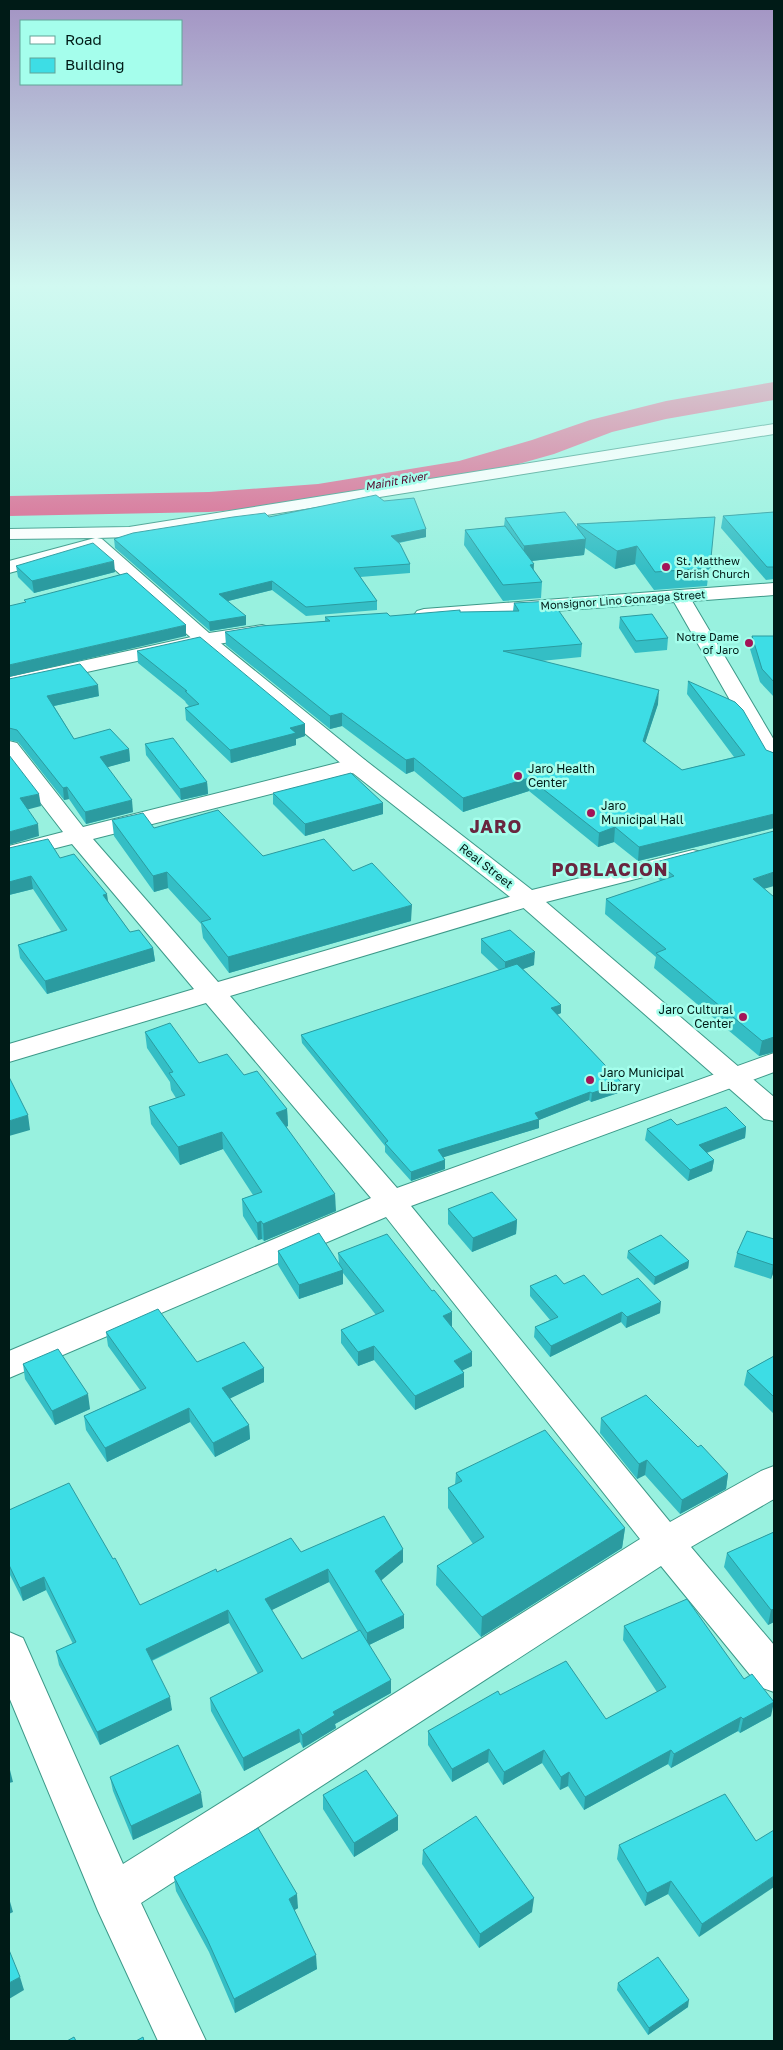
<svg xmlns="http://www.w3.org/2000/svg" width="783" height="2050" font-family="'Golos Text',sans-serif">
<rect width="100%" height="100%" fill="#98f1df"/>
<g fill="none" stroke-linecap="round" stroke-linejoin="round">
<!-- river -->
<polygon fill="#db618c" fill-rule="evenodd" points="774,382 774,400 666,419 612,432 554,454 462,480 318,504 209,512 9,516 9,496 209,492 318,484 459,461 532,440 590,420 666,401"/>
<!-- street casing -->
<g stroke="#3d9989" stroke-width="2">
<g id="street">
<polygon points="774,424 774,434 129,537 97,538 102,539 209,633 262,625 269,627 272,631 269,635 262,637 205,646 198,644 93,550 9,573 9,561 95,538 9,539 9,529 129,527"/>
<polygon points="774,583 774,595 692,601 774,740 774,765 766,763 763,758 674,602 424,621 417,619 414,615 417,611 424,609"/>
<polygon points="9,741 17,743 83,827 357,758 365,760 368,765 365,770 93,839 218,982 519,894 528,891 537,894 541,899 537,904 230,996 397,1188 774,1053 774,1072 411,1206 670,1522 761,1471 774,1466 774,1499 691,1547 774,1645 774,1692 760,1687 661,1566 141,1903 206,2041 158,2041 98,1911 9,1697 9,1632 23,1638 123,1864 640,1539 386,1217 9,1378 9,1351 371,1198 206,1003 9,1062 9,1044 194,989 72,844 9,860 9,846 63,832 9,762"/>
</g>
</g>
<!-- secondary casing -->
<g stroke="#3d9989" stroke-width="2">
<polygon id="secondary" points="205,634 212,636 365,760 532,890 693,850 702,852 705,857 702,862 546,902 774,1097 774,1121 764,1119 519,904 349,770 201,647 9,689 9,677"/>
</g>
<!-- street -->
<use href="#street" fill="#fff" fill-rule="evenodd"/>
<!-- secondary -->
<use href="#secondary" fill="#fff" fill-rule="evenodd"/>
</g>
<!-- wall -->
<g fill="#34bec5" fill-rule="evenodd">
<polygon points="384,501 426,529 426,537 399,543 410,564 410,573 360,577 377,601 377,610 306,616 272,590 228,601 246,625 210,631 115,548 114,539"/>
<polygon points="774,512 774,579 766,580 721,528 723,516"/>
<polygon points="715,517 707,586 654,590 635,564 615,569 585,548 584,555 531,561 534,571 542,582 541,598 503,601 464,545 465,530 504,526 505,518 577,528 577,524"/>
<polygon points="16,566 115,572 34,593 18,577"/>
<polygon points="514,603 582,644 581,657 541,661 658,704 645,743 682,770 734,757 687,694 688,681 766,750 774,753 774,828 638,861 614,842 598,847 529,791 463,812 414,771 406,774 342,726 330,729 226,645 225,632 325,621 325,617 390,616 513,611"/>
<polygon points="620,617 668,638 667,650 635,653 619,628"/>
<polygon points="752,636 774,636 774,697 760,682 750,649"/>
<polygon points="137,651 305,724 305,736 296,739 296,745 231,763 186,720 185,708 189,706 186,703 185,701 138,663"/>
<polygon points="9,679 99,696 54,706 74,739 129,749 130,761 107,767 133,812 86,824 69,799 64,800 18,742 9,740"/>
<polygon points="145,744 207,782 208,794 181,800 146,755"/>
<polygon points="273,793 383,803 383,814 305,836 273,804"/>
<polygon points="112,820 154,828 263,856 353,871 411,921 229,973 203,938 201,924 168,888 154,892 114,836"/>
<polygon points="9,848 60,858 108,902 130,932 153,948 155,961 47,994 20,958 18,945 61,931 33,889 9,895"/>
<polygon points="656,862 764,889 774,1052 759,1056 654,968 656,957 605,914 606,899 661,881 655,876"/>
<polygon points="481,939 534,965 523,969 561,1005 561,1013 557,1015 622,1083 621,1092 591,1102 589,1100 539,1120 539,1128 443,1157 445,1160 445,1169 411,1181 385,1152 385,1146 302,1043 301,1035 499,970 481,953"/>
<polygon points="145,1032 199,1063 244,1075 287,1109 288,1126 286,1127 336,1211 264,1241 262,1239 258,1240 243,1216 242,1199 253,1195 223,1149 180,1165 151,1124 149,1107 176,1098 171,1090 170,1082 147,1048"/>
<polygon points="677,1125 746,1127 745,1138 707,1153 714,1160 712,1171 688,1181 645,1140 647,1129"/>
<polygon points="448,1209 517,1220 516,1234 472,1252 448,1224"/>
<polygon points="774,1239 774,1271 771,1279 734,1267 737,1253"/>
<polygon points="278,1251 339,1263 338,1253 452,1326 451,1326 472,1366 462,1370 464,1373 464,1387 415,1410 374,1360 358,1366 341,1343 341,1330 376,1315 343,1273 343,1284 299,1299 278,1265"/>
<polygon points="628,1251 689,1261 688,1268 654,1285 627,1258"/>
<polygon points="564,1284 602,1295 660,1313 626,1328 621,1322 550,1357 534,1337 535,1327 550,1320 530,1296 530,1286"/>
<polygon points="106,1332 197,1362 264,1368 264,1382 230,1398 249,1425 250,1439 215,1457 190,1422 107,1462 86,1430 84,1416 140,1390 108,1346"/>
<polygon points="774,1356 774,1414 744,1385 747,1371"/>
<polygon points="23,1364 90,1409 55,1425 25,1379"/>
<polygon points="601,1418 698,1447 728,1474 726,1489 680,1514 645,1475 637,1479 600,1433"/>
<polygon points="456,1473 625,1528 622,1548 481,1637 436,1585 437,1566 473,1544 448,1508 448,1488 455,1485"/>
<path d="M9 1510 140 1605 217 1572 301 1552 403 1562 381 1580 404 1628 369 1645 391 1693 335 1724 336 1728 303 1748 300 1742 244 1771 211 1711 210 1698 258 1674 229 1623 152 1661 172 1710 100 1745 59 1665 56 1651 73 1644 46 1590 23 1601 9 1573ZM329 1582 358 1631 302 1659 271 1610Z"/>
<polygon points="774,1532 774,1622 768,1625 724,1567 727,1553"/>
<polygon points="624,1626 771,1716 740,1733 738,1731 671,1768 668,1764 584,1810 568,1786 560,1790 542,1763 503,1785 488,1762 452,1782 428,1745 428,1731 500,1695 606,1719 657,1692 623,1640"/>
<polygon points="110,1777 203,1807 133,1840 113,1791"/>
<polygon points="323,1795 398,1816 398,1830 354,1857 323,1809"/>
<polygon points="756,1841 699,1937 668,1894 645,1906 617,1859 619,1845"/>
<polygon points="423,1850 532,1912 479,1948 422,1864"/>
<polygon points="174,1877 298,1908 294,1910 317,1969 235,2013 209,1952 176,1891"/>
<polygon points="618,1983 688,2007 648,2035 617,1990"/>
</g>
<!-- shaded-wall -->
<g fill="#2b9ba0">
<polygon points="426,529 426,537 391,544 391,536"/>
<polygon points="586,539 584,555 523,562 524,546"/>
<polygon points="637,546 635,564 615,569 617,551"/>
<polygon points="114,561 115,572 34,593 32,581"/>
<polygon points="534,564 533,580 530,565"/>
<polygon points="272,581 272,590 220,603 219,594"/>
<polygon points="246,616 246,625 210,631 209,622"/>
<polygon points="186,625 186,636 9,677 9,665"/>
<polygon points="98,685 99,696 49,707 47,696"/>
<polygon points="659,690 658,704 641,755 643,741"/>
<polygon points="342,713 342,726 330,729 330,716"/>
<polygon points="305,724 305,736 296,739 296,745 231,763 230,750 290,728"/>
<polygon points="129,749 130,761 101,769 100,757"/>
<polygon points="414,758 414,771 406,774 406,760"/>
<polygon points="529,778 529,791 463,812 463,798"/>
<polygon points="207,782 208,794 181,800 180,789"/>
<polygon points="67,787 69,799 64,800 63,788"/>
<polygon points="39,794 41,806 22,811 20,798"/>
<polygon points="132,800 133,812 86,824 85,812"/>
<polygon points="383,803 383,814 305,836 305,824"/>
<polygon points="774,814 774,828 638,861 639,847"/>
<polygon points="38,824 39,836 9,845 9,832"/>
<polygon points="615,827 614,842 598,847 599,833"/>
<polygon points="167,872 168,888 154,892 153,876"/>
<polygon points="774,872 774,886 750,893 753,879"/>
<polygon points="31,876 33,889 9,895 9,882"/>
<polygon points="107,894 109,907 103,895"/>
<polygon points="412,905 411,921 229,973 228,957"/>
<polygon points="153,948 155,961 47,994 45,981"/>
<polygon points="535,952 534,965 505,976 505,962"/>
<polygon points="561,1005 561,1013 551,1017 551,1008"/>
<polygon points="774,1037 774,1052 759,1056 762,1041"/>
<polygon points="622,1083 621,1092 591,1102 592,1093"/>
<polygon points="590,1092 589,1100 539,1120 539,1128 438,1159 438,1150"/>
<polygon points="287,1109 288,1126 277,1130 276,1113"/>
<polygon points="28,1115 30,1130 9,1136 9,1121"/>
<polygon points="746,1127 745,1138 697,1156 699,1145"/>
<polygon points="222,1132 223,1149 180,1165 178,1147"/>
<polygon points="445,1160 445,1169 411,1181 411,1172"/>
<polygon points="714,1160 712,1171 688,1181 690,1170"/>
<polygon points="335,1194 336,1211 264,1241 263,1224"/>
<polygon points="517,1220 516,1234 472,1252 473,1238"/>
<polygon points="261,1221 262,1239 258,1240 257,1223"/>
<polygon points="689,1261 688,1268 654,1285 655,1277"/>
<polygon points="774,1263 774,1271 771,1279 773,1265"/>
<polygon points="343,1270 343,1284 299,1299 299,1285"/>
<polygon points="661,1302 660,1313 626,1328 627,1317"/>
<polygon points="452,1312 452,1326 442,1330 443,1316"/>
<polygon points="622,1312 621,1322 550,1357 551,1346"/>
<polygon points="374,1346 374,1360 358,1366 358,1352"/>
<polygon points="472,1352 472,1366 453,1375 454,1361"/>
<polygon points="264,1368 264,1382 223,1402 222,1388"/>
<polygon points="464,1373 464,1387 415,1410 415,1396"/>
<polygon points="88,1394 90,1409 55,1425 52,1411"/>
<polygon points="189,1408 190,1422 107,1462 105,1448"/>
<polygon points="249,1425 250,1439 215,1457 213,1443"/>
<polygon points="647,1460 645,1475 637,1479 639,1464"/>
<polygon points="728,1474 726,1489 680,1514 682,1500"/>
<polygon points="625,1528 622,1548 481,1637 482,1617"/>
<polygon points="403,1549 403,1562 376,1585 375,1571"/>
<polygon points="328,1569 329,1582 266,1613 265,1599"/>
<polygon points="44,1577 46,1590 23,1601 20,1588"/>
<polygon points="774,1609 774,1622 768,1625 771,1610"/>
<polygon points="228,1610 229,1623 148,1662 146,1649"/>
<polygon points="404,1615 404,1628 367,1646 367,1633"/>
<polygon points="391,1680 391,1693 335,1724 336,1728 303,1748 302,1735 333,1712"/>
<polygon points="170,1697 172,1710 100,1745 97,1732"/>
<polygon points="774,1702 771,1716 740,1733 743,1719"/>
<polygon points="741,1717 738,1731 671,1768 674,1754"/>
<polygon points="299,1729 300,1742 244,1771 243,1758"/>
<polygon points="489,1749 488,1762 452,1782 452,1769"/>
<polygon points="544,1750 542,1763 503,1785 504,1772"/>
<polygon points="671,1750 668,1764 584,1810 585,1797"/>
<polygon points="9,1766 13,1782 9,1783"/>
<polygon points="569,1772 568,1786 560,1790 561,1777"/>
<polygon points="201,1793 203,1807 133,1840 131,1826"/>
<polygon points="398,1816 398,1830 354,1857 354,1843"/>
<polygon points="774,1876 774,1887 699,1937 702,1924"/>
<polygon points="671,1881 668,1894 645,1906 647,1893"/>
<polygon points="297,1894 298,1908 290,1913 289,1899"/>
<polygon points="9,1898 13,1912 9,1914"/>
<polygon points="534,1898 532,1912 479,1948 480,1934"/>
<polygon points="316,1955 317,1969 235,2013 234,1999"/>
<polygon points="20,1977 24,1990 9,1999 9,1983"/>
<polygon points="689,2000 688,2007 648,2035 649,2028"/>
</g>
<!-- building -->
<g fill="#3ddde5" stroke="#2b9ba0">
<polygon points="376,495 384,501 414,498 426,529 391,536 400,544 410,564 354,568 377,601 306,607 272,581 219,594 246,616 209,622 114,539 133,533 233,517 265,513 269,517"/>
<polygon points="565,512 586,539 524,546 505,518"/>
<polygon points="774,512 774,567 767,567 723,516"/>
<polygon points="715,517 710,568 655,572 637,546 617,551 577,524"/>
<polygon points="505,526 534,564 530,565 542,582 503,585 465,530"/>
<polygon points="93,543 114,561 32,581 16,566"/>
<polygon points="127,573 186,625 9,665 9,606 26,602 24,600"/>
<polygon points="552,601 582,644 503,651 659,690 643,741 682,770 745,755 688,681 735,702 743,710 766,750 774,753 774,814 639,847 615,827 599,833 529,778 463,798 414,758 406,760 342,713 330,716 225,632 261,626 330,621 325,617 387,613 390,616 460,610 460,612 519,611 514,603"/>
<polygon points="652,614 668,638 636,641 620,617"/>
<polygon points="752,636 774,636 774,682 762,669"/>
<polygon points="200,637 305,724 290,728 296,733 230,750 185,708 199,704 185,691 187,691 137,651"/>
<polygon points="80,664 98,685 47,696 74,739 110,729 129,749 100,757 132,800 85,812 67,787 63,788 17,730 9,728 9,679"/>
<polygon points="173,738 207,782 180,789 145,744"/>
<polygon points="9,755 39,794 20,798 38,824 9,832"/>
<polygon points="351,773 383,803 305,824 273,793"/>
<polygon points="218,810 263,856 324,839 353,871 372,863 412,905 228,957 201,922 211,919 167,872 153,876 112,820 143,813 154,828"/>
<polygon points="774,831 774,872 753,879 774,897 774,1037 762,1041 656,953 666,949 606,899 674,876 656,862"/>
<polygon points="48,839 60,858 74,854 107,894 103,895 130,932 139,930 153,948 45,981 18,945 67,930 31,876 9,882 9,848"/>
<polygon points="510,930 535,952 505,962 481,939"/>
<polygon points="517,964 561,1005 551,1008 622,1083 592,1093 590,1092 535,1113 539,1119 438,1150 445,1160 411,1172 385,1143 388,1141 301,1035"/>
<polygon points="170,1023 199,1063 227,1054 244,1075 257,1071 287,1109 276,1113 335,1194 263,1224 261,1221 257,1223 242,1199 262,1192 222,1132 178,1147 149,1107 185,1095 169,1073 173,1072 145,1032"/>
<polygon points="9,1077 28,1115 9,1121"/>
<polygon points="726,1107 746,1127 699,1145 714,1160 690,1170 647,1129 671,1119 677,1125"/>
<polygon points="492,1192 517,1220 473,1238 448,1209"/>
<polygon points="747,1231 774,1239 774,1263 773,1265 737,1253"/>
<polygon points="319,1233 343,1270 299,1285 278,1251"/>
<polygon points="387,1234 432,1291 434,1290 452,1312 443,1316 472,1352 454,1361 464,1373 415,1396 374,1346 358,1352 341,1330 384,1311 338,1253"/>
<polygon points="661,1235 689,1261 655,1277 628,1251"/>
<polygon points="556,1275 564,1284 584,1275 602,1295 638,1278 661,1302 627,1317 622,1312 551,1346 535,1327 558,1317 530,1286"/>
<polygon points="158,1309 197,1362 244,1342 264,1368 222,1388 249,1425 213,1443 189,1408 105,1448 84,1416 146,1388 106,1332"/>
<polygon points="58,1349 88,1394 52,1411 23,1364"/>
<polygon points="774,1356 774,1397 747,1371"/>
<polygon points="646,1395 698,1447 701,1445 728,1474 682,1500 647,1460 639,1464 601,1418"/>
<polygon points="545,1430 625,1528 482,1617 437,1566 484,1537 448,1488 462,1481 456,1473"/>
<polygon points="69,1483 113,1559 115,1558 140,1605 216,1569 217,1572 291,1538 301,1552 384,1516 403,1549 375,1571 404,1615 367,1633 328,1569 265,1599 302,1659 360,1630 391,1680 333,1712 335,1715 302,1735 299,1729 243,1758 210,1698 263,1671 228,1610 146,1649 170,1697 97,1732 56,1651 76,1642 44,1577 20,1588 9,1565 9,1510"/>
<polygon points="774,1532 774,1609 771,1610 727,1553"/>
<polygon points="687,1599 744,1679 752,1674 774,1702 743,1719 741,1717 674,1754 671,1750 585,1797 569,1772 561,1777 544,1750 504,1772 489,1749 452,1769 428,1731 498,1691 500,1695 566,1661 606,1719 666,1687 624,1626"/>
<polygon points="178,1745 201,1793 131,1826 110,1777"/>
<polygon points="366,1770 398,1816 354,1843 323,1795"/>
<polygon points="725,1794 756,1841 774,1830 774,1876 702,1924 671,1881 647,1893 619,1845"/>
<polygon points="476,1816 534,1898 480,1934 423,1850"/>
<polygon points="258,1828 297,1894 289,1899 316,1955 234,1999 207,1939 174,1877"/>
<polygon points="9,1950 20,1977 9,1983"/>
<polygon points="658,1957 689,2000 649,2028 618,1983"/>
<polygon points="74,2037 76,2041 67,2041"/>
<polygon points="143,2037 144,2041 136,2041"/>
</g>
<!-- sky -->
<linearGradient id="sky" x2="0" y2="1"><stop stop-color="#a393c3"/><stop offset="0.5" stop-color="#d1f9f1"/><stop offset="1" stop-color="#d1f9f1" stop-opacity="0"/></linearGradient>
<rect width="783" height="572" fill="url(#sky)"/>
<!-- markers -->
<g fill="#a31457" stroke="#a5feec" stroke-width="2">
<circle cx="666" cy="567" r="5"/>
<circle cx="749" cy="643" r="5"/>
<circle cx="518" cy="776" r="5"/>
<circle cx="591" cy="813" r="5"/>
<circle cx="743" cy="1017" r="5"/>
<circle cx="590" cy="1080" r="5"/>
</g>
<g text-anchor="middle" stroke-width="5" stroke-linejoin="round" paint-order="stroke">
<!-- far-water labels -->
<g font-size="11" font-style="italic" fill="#55052a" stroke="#a5feec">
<text transform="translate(396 481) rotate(-10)" y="4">Mainit River</text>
</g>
<!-- far-poi labels -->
<g font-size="11" fill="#001b17" stroke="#a5feec" text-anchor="start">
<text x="676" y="565">St. Matthew<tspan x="676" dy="13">Parish Church</tspan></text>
<text x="739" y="641" text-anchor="end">Notre Dame<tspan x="739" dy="13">of Jaro</tspan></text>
</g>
<!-- far-street labels -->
<g font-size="11" fill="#001b17" stroke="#a5feec">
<text transform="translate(623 600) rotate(-4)" y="4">Monsignor Lino Gonzaga Street</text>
</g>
<!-- poi labels -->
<g font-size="12" fill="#001b17" stroke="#a5feec" text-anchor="start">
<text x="528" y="773">Jaro Health<tspan x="528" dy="14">Center</tspan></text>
<text x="601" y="810">Jaro<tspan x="601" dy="14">Municipal Hall</tspan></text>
<text x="733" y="1014" text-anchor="end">Jaro Cultural<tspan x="733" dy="14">Center</tspan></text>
<text x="600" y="1077">Jaro Municipal<tspan x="600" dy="14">Library</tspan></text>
</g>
<!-- street labels -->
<g font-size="12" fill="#001b17" stroke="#a5feec">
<text transform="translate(486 866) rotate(38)" y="4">Real Street</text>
</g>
<!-- district labels -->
<g font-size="18" font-weight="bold" letter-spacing="1" fill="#69263f" stroke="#a5feec">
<text x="496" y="833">JARO</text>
<text x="610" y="876">POBLACION</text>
</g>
</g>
<!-- border -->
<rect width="783" height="2050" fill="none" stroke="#001b17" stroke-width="20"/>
<!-- legend -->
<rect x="20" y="20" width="162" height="65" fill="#a5feec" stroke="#63a397"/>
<rect x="30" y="36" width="25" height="8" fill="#ffffff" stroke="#63a397"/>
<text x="65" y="45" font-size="15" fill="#001b17">Road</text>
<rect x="30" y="58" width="25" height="15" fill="#3ddde5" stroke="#63a397"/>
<text x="65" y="70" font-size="15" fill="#001b17">Building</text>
</svg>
